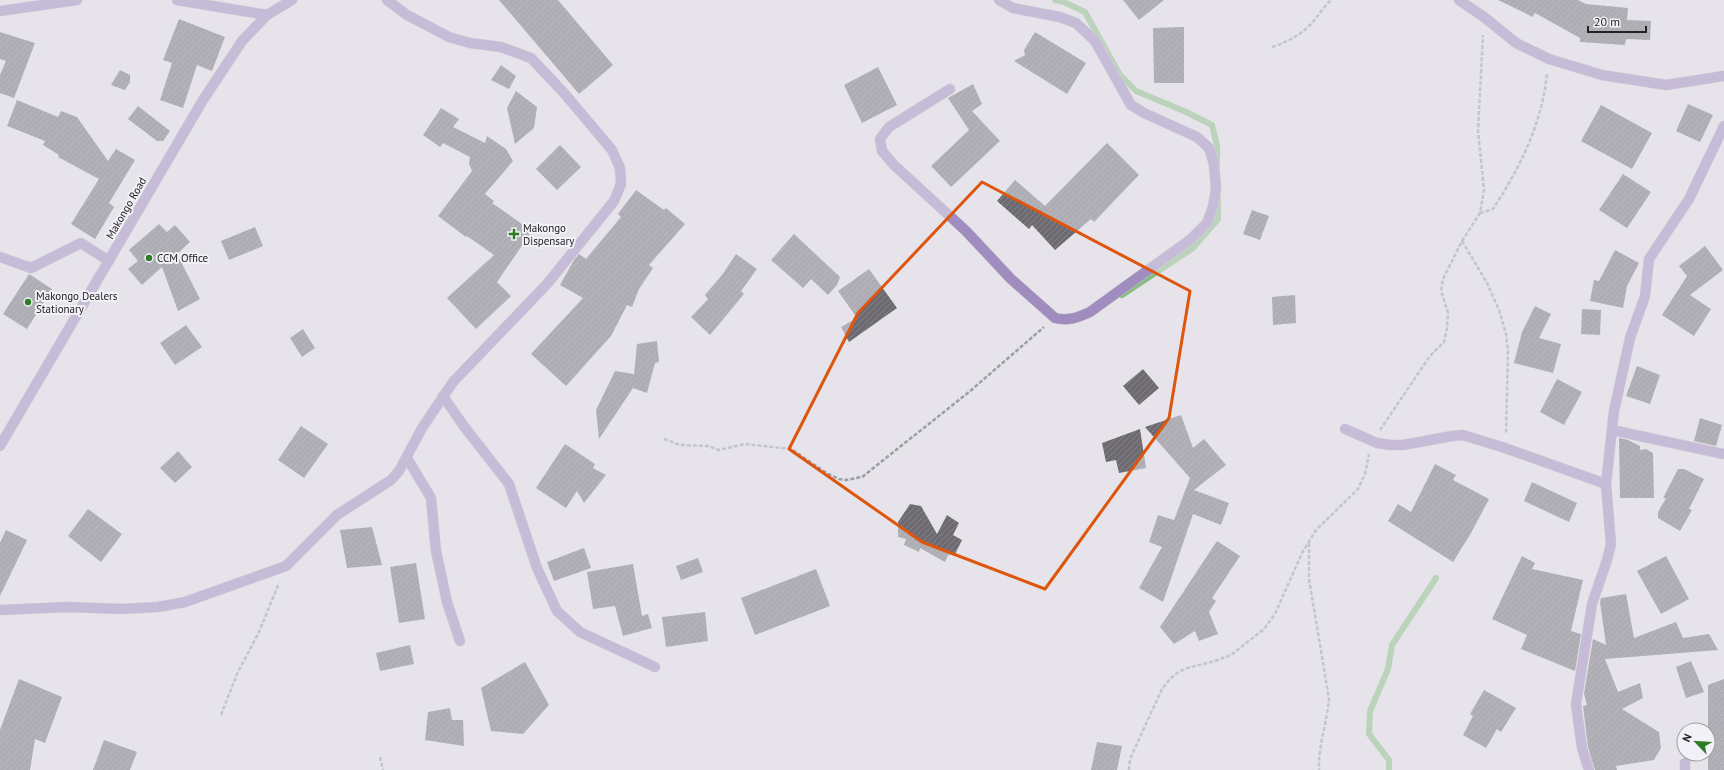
<svg xmlns="http://www.w3.org/2000/svg" width="1724" height="770" font-family="'PT Sans',sans-serif">
<defs>
<pattern id="building-hatch" width="6" height="6" patternUnits="userSpaceOnUse"><rect width="6" height="6" fill="#6d6b71"/><path d="M-1 1l2-2M0 6l6-6M5 7l2-2" fill="none" stroke="#858388"/></pattern>
</defs>
<rect width="100%" height="100%" fill="#e6e3eb"/>
<g fill="none" stroke-linecap="round" stroke-linejoin="round">
<!-- stream -->
<g stroke="#85be7e" stroke-width="6">
<polyline points="1055,0 1064,2 1085,12 1120,75 1136,91 1184,111 1212,125 1217,146 1217,164"/>
<polyline points="1122,295 1193,248 1218,219 1218,199"/>
<polyline points="1389,770 1389,760 1369,734 1370,711 1388,669 1392,645 1436,578"/>
</g>
</g>
<!-- building -->
<g fill="url(#building-hatch)">
<polygon points="499,0 558,0 613,65 579,94"/>
<polygon points="1123,0 1164,0 1139,20"/>
<polygon points="1498,0 1578,0 1586,4 1628,8 1627,20 1651,21 1650,40 1626,39 1625,45 1580,42 1580,38 1535,13 1533,17"/>
<polygon points="179,19 225,37 212,71 197,65 183,108 160,100 172,63 163,60"/>
<polygon points="1184,27 1184,83 1154,83 1153,28"/>
<polygon points="0,32 35,43 14,98 0,93 0,75 6,61 0,59"/>
<polygon points="1035,32 1086,63 1067,94 1014,61 1025,55 1024,50"/>
<polygon points="501,65 516,76 509,89 491,80"/>
<polygon points="878,67 897,105 862,123 844,85"/>
<polygon points="120,70 130,75 130,82 125,90 111,85"/>
<polygon points="973,84 982,104 972,111 1000,141 951,187 931,166 969,130 948,98"/>
<polygon points="516,91 537,107 534,128 515,144 507,108"/>
<polygon points="17,100 58,117 61,111 77,117 108,161 116,149 135,160 109,203 114,207 95,239 71,224 99,179 58,157 59,155 43,145 45,141 7,126"/>
<polygon points="1688,104 1713,115 1700,142 1676,131"/>
<polygon points="1601,105 1652,133 1632,169 1581,141"/>
<polygon points="138,106 170,131 163,141 157,141 128,119"/>
<polygon points="441,108 459,119 453,127 485,143 487,136 506,149 513,161 485,194 494,201 492,203 532,231 497,282 511,296 476,329 447,298 494,255 467,236 466,237 438,216 472,171 469,164 470,157 443,143 440,147 423,135"/>
<polygon points="1107,143 1139,175 1094,222 1091,219 1055,250 1032,225 1029,229 997,201 1015,180 1045,206"/>
<polygon points="560,145 581,167 557,190 536,169"/>
<polygon points="1623,174 1651,192 1627,228 1599,210"/>
<polygon points="636,190 664,210 666,208 685,224 649,265 653,268 639,289 632,307 627,305 611,336 566,386 531,354 583,298 560,285 574,260 579,254 586,259 621,217 618,214"/>
<polygon points="1252,210 1269,216 1260,240 1243,234"/>
<polygon points="159,224 167,232 175,225 190,242 177,254 200,299 178,311 162,267 142,285 128,269 138,261 129,250"/>
<polygon points="255,227 263,246 229,260 221,241"/>
<polygon points="794,234 840,277 837,285 828,295 811,279 803,288 771,260"/>
<polygon points="1705,246 1723,270 1690,295 1711,309 1694,336 1662,315 1687,276 1679,266"/>
<polygon points="1615,250 1639,263 1627,286 1623,308 1590,301 1594,280 1599,281"/>
<polygon points="736,254 757,269 741,291 744,294 710,335 691,317 708,299 705,295 722,275"/>
<polygon points="869,269 897,308 849,342 841,327 857,318 838,291"/>
<polygon points="29,274 52,289 27,329 3,314"/>
<polygon points="1295,295 1296,323 1273,325 1272,297"/>
<polygon points="1535,306 1551,314 1539,338 1561,344 1553,373 1514,363 1522,332"/>
<polygon points="1582,309 1601,310 1600,335 1581,334"/>
<polygon points="186,325 202,347 175,365 160,343"/>
<polygon points="303,329 315,348 302,357 290,338"/>
<polygon points="657,341 659,362 655,363 647,393 633,388 599,439 596,410 615,371 634,374 637,344"/>
<polygon points="1637,366 1660,375 1650,404 1626,396"/>
<polygon points="1143,369 1159,388 1139,405 1123,386"/>
<polygon points="1557,379 1582,392 1564,425 1540,412"/>
<polygon points="1181,415 1193,448 1204,439 1226,465 1194,490 1229,503 1221,525 1193,514 1163,602 1139,588 1162,547 1149,542 1158,515 1174,520 1190,478 1145,427"/>
<polygon points="1700,418 1722,425 1716,446 1694,441"/>
<polygon points="301,426 328,444 304,478 278,460"/>
<polygon points="1140,429 1146,468 1119,473 1116,460 1106,462 1102,443"/>
<polygon points="1619,438 1628,440 1640,446 1640,450 1646,449 1653,453 1654,498 1620,498"/>
<polygon points="565,444 595,464 593,468 606,475 584,503 577,491 566,508 536,488"/>
<polygon points="178,451 192,467 175,483 160,468"/>
<polygon points="1435,464 1456,475 1453,480 1489,499 1471,533 1453,562 1388,521 1398,504 1411,512"/>
<polygon points="1678,469 1684,469 1704,479 1689,509 1692,510 1680,531 1658,518 1658,512 1666,498 1663,498"/>
<polygon points="1532,482 1577,503 1569,522 1524,501"/>
<polygon points="910,504 921,506 937,534 947,515 959,523 953,535 962,540 955,554 948,555 945,562 920,548 919,552 904,545 906,539 898,537 898,522"/>
<polygon points="88,509 122,534 101,562 68,536"/>
<polygon points="372,527 382,565 347,568 340,530"/>
<polygon points="6,530 27,540 0,596 0,543"/>
<polygon points="1217,541 1240,556 1212,598 1216,601 1209,612 1218,634 1199,641 1195,631 1174,644 1160,627"/>
<polygon points="584,548 591,568 554,581 547,562"/>
<polygon points="1522,556 1535,563 1532,569 1583,580 1571,631 1581,634 1575,671 1521,649 1527,635 1492,619"/>
<polygon points="1666,556 1689,599 1661,614 1637,571"/>
<polygon points="698,558 703,572 681,580 676,566"/>
<polygon points="416,563 425,619 399,623 390,567"/>
<polygon points="633,564 642,616 648,614 652,628 623,636 615,606 593,609 587,572"/>
<polygon points="816,569 830,606 755,635 741,598"/>
<polygon points="1626,594 1634,638 1676,622 1683,638 1709,634 1718,650 1605,659 1618,692 1640,683 1643,698 1622,709 1659,732 1661,748 1654,760 1616,766 1617,770 1595,770 1588,747 1583,706 1587,705 1584,694 1593,639 1606,645 1600,602 1601,598"/>
<polygon points="705,612 708,641 666,647 662,617"/>
<polygon points="410,645 414,664 380,671 376,653"/>
<polygon points="1691,661 1704,692 1686,698 1676,667"/>
<polygon points="525,662 549,705 523,734 491,731 481,688"/>
<polygon points="19,679 62,697 45,743 35,739 30,770 0,770 0,730"/>
<polygon points="1724,679 1724,770 1708,770 1708,685"/>
<polygon points="1484,690 1516,708 1501,732 1497,729 1486,748 1463,735 1473,716 1470,714"/>
<polygon points="450,708 452,720 463,720 464,746 425,740 428,712"/>
<polygon points="104,740 137,752 130,770 93,770"/>
<polygon points="1097,742 1122,746 1117,770 1091,770"/>
</g>
<g fill="none" stroke-linecap="round" stroke-linejoin="round">
<!-- minor casing -->
<g stroke="#c3c0c7" stroke-width="11">
<g id="minor">
<polyline points="177,0 267,15"/>
<polyline points="1459,0 1484,17 1516,43 1549,59 1602,75 1666,85 1724,76"/>
<polyline points="0,11 77,0"/>
<path d="M950 89 889 127 880 139 882 151 894 165 966 231 1011 279 1055 318C1068 321 1077 318 1090 312L1191 239 1207 223 1213 206 1216 190 1214 164 1209 148 1197 137 1144 113 1131 105 1095 41 1076 23 1060 17 1013 8 999 0"/>
<polyline points="0,257 31,268 81,243 109,261"/>
<polyline points="443,396 463,425 509,484 537,568 557,611 580,632 655,667"/>
<polyline points="1345,429 1377,443 1391,445 1403,445 1452,436 1463,435 1505,448 1606,484"/>
<polyline points="1612,430 1724,454"/>
<polyline points="407,458 431,498 436,551 447,602 460,641"/>
<polyline points="0,610 68,607 121,609 158,607 185,602 286,566 337,515 391,480 399,471 422,428 453,382 547,284 614,201 621,184 620,168 612,150 564,93 531,58 501,47 470,43 449,37 407,15 387,0"/>
<polyline points="1589,770 1582,748 1576,704 1592,604 1607,560 1611,544 1606,484 1614,411 1630,338 1645,296 1649,259 1689,199 1724,126"/>
<polyline points="1685,770 1685,763"/>
</g>
</g>
<!-- tertiary casing -->
<g stroke="#c3c0c7" stroke-width="11">
<polyline id="tertiary" points="0,446 203,100 242,41 267,15 292,0"/>
</g>
<!-- path -->
<g stroke="#9f9da3" stroke-width="2.5" stroke-dasharray="4 2" stroke-linecap="butt">
<path d="M1272 47C1287 42 1299 36 1310 25 1318 17 1323 7 1331 0"/>
<path d="M1480 213 1493 209C1520 168 1542 123 1547 74"/>
<polyline points="1462,241 1487,283 1499,310 1506,334 1508,351 1506,434"/>
<polyline points="1380,430 1430,356 1444,342 1447,328 1448,313 1441,291 1443,279 1462,241 1480,213 1484,190 1478,131 1483,35"/>
<polyline points="664,439 680,445 708,446 719,450 745,444 791,449 828,474 839,479 846,480 862,477 969,392 1044,327"/>
<path d="M1309 543V579L1329 699C1327 722 1318 747 1319 770"/>
<polyline points="221,715 237,674 259,632 279,583"/>
<polyline points="380,757 383,770"/>
<polyline points="1129,770 1130,759 1162,689 1170,679 1177,673 1187,668 1215,661 1231,655 1264,629 1275,614 1302,553 1316,530 1358,489 1365,474 1369,454"/>
</g>
<!-- minor -->
<use href="#minor" stroke="#a08cbe" stroke-width="10"/>
<!-- tertiary -->
<use href="#tertiary" stroke="#a08cbe" stroke-width="10"/>
</g>
<!-- marked area -->
<path d="M0 0H1724V770H0ZM982 182 1190 291 1169 418 1045 589 922 542 789 449 858 313Z" fill="#e6e3eb" fill-opacity=".55" fill-rule="evenodd"/>
<path fill="none" stroke="#de560d" stroke-width="3" stroke-linejoin="round" d="M982 182 1190 291 1169 418 1045 589 922 542 789 449 858 313Z"/>
<!-- markers -->
<g fill="#2e7c25" stroke="#f3f1f8" stroke-width="1.5">
<path d="M512 228h4v4h4v4h-4v4h-4v-4h-4v-4h4z"/>
<circle cx="149" cy="258" r="4"/>
<circle cx="28" cy="302" r="4"/>
</g>
<g text-anchor="middle" stroke-width="4" stroke-linejoin="round" paint-order="stroke">
<!-- street labels -->
<g font-size="11" fill="#222123" stroke="#f3f1f8">
<text transform="translate(126 208) rotate(-60)" y="4">Makongo Road</text>
</g>
<!-- poi labels -->
<g font-size="11" fill="#222123" stroke="#f3f1f8" text-anchor="start">
<text x="523" y="232">Makongo<tspan x="523" dy="13">Dispensary</tspan></text>
<text x="157" y="262">CCM Office</text>
<text x="36" y="300">Makongo Dealers<tspan x="36" dy="13">Stationary</tspan></text>
</g>
</g>
<!-- north arrow -->
<g transform="translate(1696 742) rotate(295)"><circle r="19" fill="#f3f1f8" stroke="#9f9ea3"/>
<path d="M0-3L7 15L0 10L-7 15Z" fill="#2e7c25"/>
<text y="-6" font-size="11" font-weight="bold" text-anchor="middle" fill="#222123">N</text>
</g>
<!-- scale -->
<path d="M1588 26v6h58v-6" fill="none" stroke="#222123" stroke-width="2"/>
<text x="1594" y="26" font-size="12" fill="#222123" stroke="#f3f1f8" stroke-width="3" paint-order="stroke">20 m</text>
</svg>
